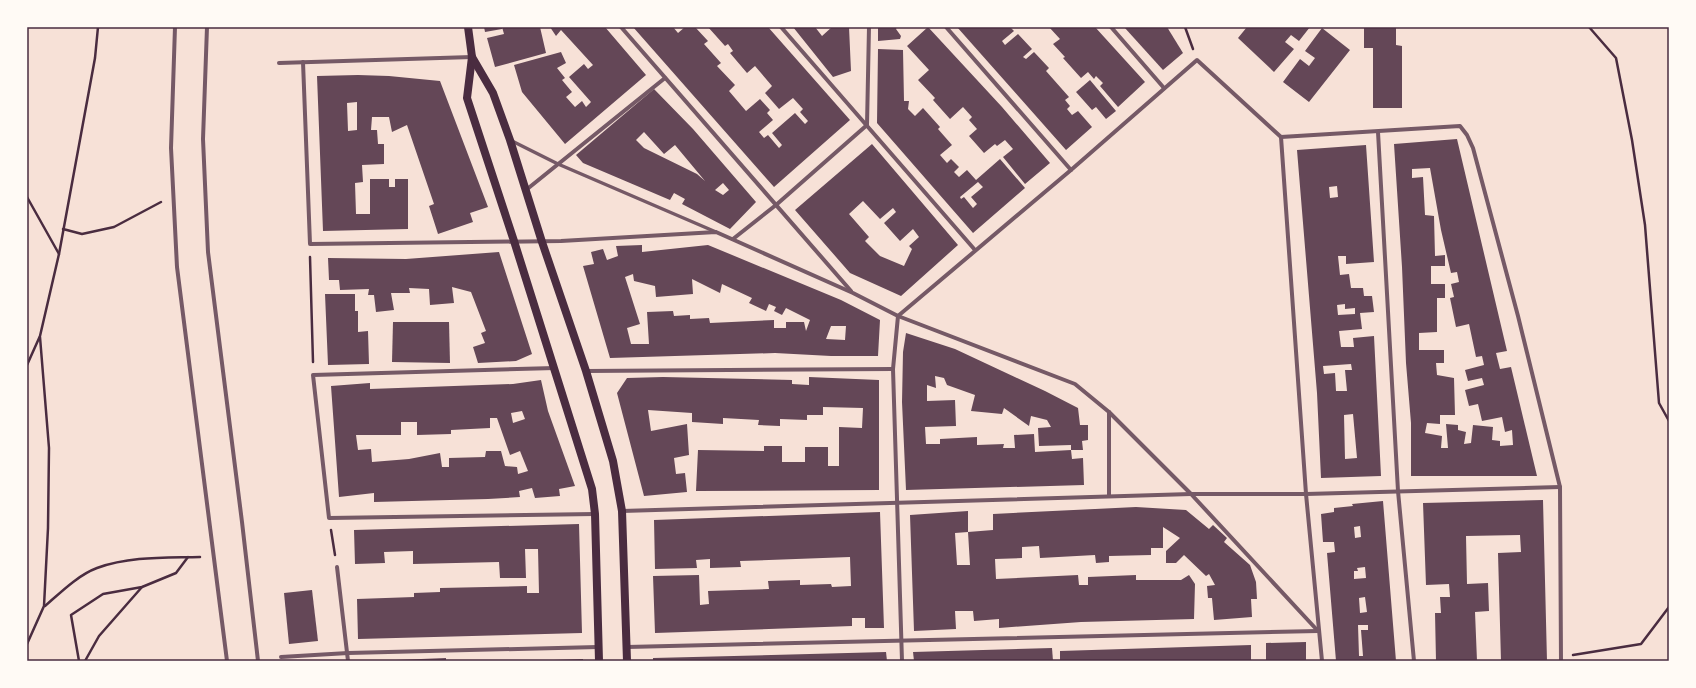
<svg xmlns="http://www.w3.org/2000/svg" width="1696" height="688" font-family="'Work Sans',sans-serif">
<rect width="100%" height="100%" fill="#f7e1d7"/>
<!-- building -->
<g fill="#644757" fill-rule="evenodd">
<polygon points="484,27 502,27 502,29 485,32"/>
<polygon points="502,27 540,27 546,53 495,67 487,38 504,34"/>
<polygon points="550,27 605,27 646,75 565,144 522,92 514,65 561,52 566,63 557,68 565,78 562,80 572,92 566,97 575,107 582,101 586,107 591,102 569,77 584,64 588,69 593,65 561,30 556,36"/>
<polygon points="633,27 673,27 678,33 685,27 695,27 708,41 704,44 721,63 717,66 735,85 729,91 746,111 760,99 770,110 767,113 773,120 759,132 764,138 768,135 779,148 782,145 772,133 795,113 805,124 808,121 800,112 803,109 793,98 779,109 765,93 772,86 755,66 747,73 730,53 733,51 728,44 725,46 708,27 768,27 850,120 774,187"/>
<polygon points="793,27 815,27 822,36 832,27 849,27 851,71 833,77"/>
<polygon points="878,27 897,27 896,29 901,36 900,39 878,41"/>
<polygon points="928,27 1002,107 1050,163 1025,184 1003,157 1013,149 1005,140 997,146 995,144 984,153 969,136 977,129 969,120 972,117 963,107 950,119 933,100 935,98 918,80 929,70 907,46"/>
<polygon points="957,27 1010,27 1014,31 1002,41 1005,45 1018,34 1032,49 1023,57 1026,59 1034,52 1049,68 1046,71 1069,97 1065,100 1070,106 1067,109 1072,115 1078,111 1092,127 1066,150"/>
<polygon points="1049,27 1095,27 1145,82 1118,107 1100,86 1103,83 1096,76 1094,79 1088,72 1081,78 1063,58 1065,57 1053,44 1060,39"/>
<polygon points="1124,27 1167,27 1183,53 1163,70"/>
<polygon points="1247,27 1310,27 1299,41 1291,35 1285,42 1294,49 1274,72 1238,38"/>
<polygon points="1364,27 1396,27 1396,45 1402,46 1402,108 1373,108 1373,48 1364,48"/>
<polygon points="1322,28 1350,50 1309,102 1283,82 1300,59 1309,66 1315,58 1305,51"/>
<path d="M878 49 903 50 904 101H909L908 109 915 116 923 108 940 127 938 129 952 145 940 155 947 163 951 159 959 167 954 172 959 177 967 170 976 180 1000 159 1025 188 973 233 877 123ZM978 182 983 187 971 197 977 204 973 208 964 197 961 199 960 197Z"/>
<path d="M358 75 389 76 440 81 488 207 470 213 473 222 438 234 429 206 434 204 407 125 392 132 389 117H372L371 130H377L378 144H384V164L362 165 363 182 355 183 356 214H370V179H389V187H395V179H408V229L323 231 317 76ZM357 102V130L348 131 347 103Z"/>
<polygon points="1090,80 1116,111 1106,119 1096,107 1092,110 1076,92"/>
<path d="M654 89 693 129 756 202 730 229 682 204 685 199 674 193 670 200 583 163 576 155ZM644 132 664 154 675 145 705 181 697 174 644 148 636 140ZM723 183 729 190 723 195 715 190Z"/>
<path d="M1457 139 1507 351 1496 353 1500 369 1511 367 1537 476H1411V423L1406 363 1402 267 1394 144ZM1430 168 1441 230 1451 273 1457 272 1459 282 1451 284 1454 297 1450 298 1456 327 1469 324 1476 357 1482 356 1484 365 1465 370 1468 381 1482 378 1484 385 1465 390 1469 406 1478 404 1482 421 1502 417 1505 432 1512 430 1513 445 1500 446V441L1492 440 1493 427 1473 425 1471 443 1464 444 1466 432 1458 430V425L1446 424 1448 448H1441L1442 436 1425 433 1427 423 1440 424V415H1455L1454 378 1437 375 1436 363H1444V350H1419V333L1437 332V298H1445V284H1431V266H1445V255L1435 256 1434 216 1425 215 1423 177 1412 178V169Z"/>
<path d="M872 144 958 245 901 296 850 273 795 210ZM863 201 880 219 893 208 896 212 884 223 900 241 913 229 919 237 909 246 912 249 904 266 880 256 865 241 869 237 849 214Z"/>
<path d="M1366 145 1374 262 1346 264V256H1338L1340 275 1349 274 1351 288H1363L1364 296H1372L1374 312 1360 313 1362 329 1339 331 1341 347H1354L1353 338 1374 336 1381 476 1321 478 1317 393 1297 150ZM1337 186 1338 197 1330 198 1329 187ZM1345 304V309L1355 308V314L1338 315 1337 305ZM1351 364 1352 370H1345L1347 391H1336L1335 373 1324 374 1323 366ZM1353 414 1357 458 1345 459 1344 415Z"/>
<path d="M642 245V252L708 245 841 300 880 320 878 356H831L775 353 610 358 583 266 594 264 591 252 603 249 607 260 618 256 616 246ZM633 274 634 281 655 286 656 297 693 294 692 279 720 293 722 284 752 298 749 303 766 311 769 304 776 307 774 311 782 315 786 308 810 320 806 331 804 322H786V328H774V320L710 323 709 318 690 319V315L674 316 673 311 647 312 649 344H631L627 328 640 324 625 277ZM831 326H846L845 340 826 339Z"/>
<polygon points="499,252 532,354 516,361 478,363 473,347 485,343 481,333 486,331 471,292 452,287 454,303 430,305 429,289 409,288 410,293 391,293 394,310 376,312 374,295 368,295 369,289 340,290 339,280 329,280 328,258 406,259"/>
<polygon points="325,294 355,294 355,311 358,311 358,332 368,331 369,364 328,365"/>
<polygon points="393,322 449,322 450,363 392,362"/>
<polygon points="906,333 955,349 1045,391 1078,408 1080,425 1088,425 1088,440 1082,441 1083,450 1071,450 1071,445 1039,446 1038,428 1051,427 1047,420 1031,416 1029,426 1004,408 1002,414 971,411 975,395 947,385 944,378 935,376 936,388 927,385 927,401 955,400 956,426 925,427 926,444 940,444 940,439 977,437 977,445 1004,444 1003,448 1015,448 1014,435 1034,434 1035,452 1071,450 1072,459 1083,458 1084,485 906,490 902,402 903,352"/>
<polygon points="663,377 792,380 792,384 809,385 809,377 879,380 879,490 696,491 698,450 764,451 764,446 782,446 782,462 805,462 805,447 828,447 828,466 839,466 839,427 862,428 863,408 823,407 823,415 807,415 807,420 780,419 780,426 758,425 759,420 723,418 723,424 692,422 692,413 648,410 651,431 687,424 689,455 674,458 676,474 685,473 687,492 644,496 617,393 627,378"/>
<path d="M541 380 548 411 575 486 559 489 560 496 535 498 532 488 519 491 520 497 488 499 374 502V493L339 497 331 386 370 383V389L513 384ZM522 411 525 419 513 423 511 413ZM490 418H497L510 455 520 451 528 471 518 474 517 467 505 466 501 451H486L485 457 449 458V467H442L440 453 409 459 372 462 371 449 358 450 356 435H401V422H417V435L451 434V430L490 428Z"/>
<polygon points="1543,500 1547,661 1501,661 1498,553 1521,552 1520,535 1466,536 1467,584 1488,583 1489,611 1475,612 1477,661 1436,661 1435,613 1441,613 1440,597 1450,597 1449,584 1426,585 1423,503"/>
<path d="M1383 501 1396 661H1336L1327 553 1335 552 1334 542H1323L1321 514 1334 512V508L1353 506 1352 504ZM1360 526 1361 537 1355 538 1354 527ZM1365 567 1366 578 1354 579V571H1358L1357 568ZM1365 597 1367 612 1360 613 1359 598ZM1358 625H1368V630H1361L1363 656H1359Z"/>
<polygon points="1136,507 1186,510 1209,529 1213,525 1227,538 1224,542 1250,565 1256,582 1257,599 1251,599 1252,617 1214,620 1212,598 1208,598 1207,586 1215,585 1209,574 1206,576 1184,555 1176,563 1166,563 1166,551 1180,538 1163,527 1163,548 1151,548 1151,555 1109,556 1109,562 1096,563 1095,555 1040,558 1039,546 1022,547 1022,558 995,559 996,579 1078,575 1079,585 1088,585 1088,577 1136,575 1136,580 1181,580 1189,575 1195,584 1194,619 1081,622 999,628 999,619 974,621 973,611 955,611 956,629 914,631 910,515 968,511 968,532 955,533 957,565 970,565 968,532 993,530 993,514"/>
<polygon points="880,512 884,628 865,628 865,618 852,618 852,626 655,633 653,576 699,575 700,605 709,604 708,591 769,589 768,581 800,580 800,585 831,584 832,587 851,586 850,557 740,561 741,567 710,568 710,559 696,560 697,568 655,569 654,520"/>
<polygon points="579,524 582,633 358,639 357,599 414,597 414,593 440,592 440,588 527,586 527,593 539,593 538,549 525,549 526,578 500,578 499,562 413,564 413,551 384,552 385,563 355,564 354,530"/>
<polygon points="312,590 318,641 289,644 284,593"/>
<polygon points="1306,642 1306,661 1266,661 1266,643"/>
<polygon points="1251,645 1251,661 1060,661 1060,651"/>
<polygon points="1052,648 1053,661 914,661 913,652"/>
<polygon points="886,652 887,661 653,661 653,658"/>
<polygon points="446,658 446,661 396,661 396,660"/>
<polygon points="583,659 583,661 554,661 554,660"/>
</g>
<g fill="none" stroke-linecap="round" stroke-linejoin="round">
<!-- path -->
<g stroke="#4a2c40" stroke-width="2.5">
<polyline points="1185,27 1193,49"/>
<polyline points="1589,27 1616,58 1632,140 1645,225 1659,403 1669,421"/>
<polyline points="27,197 59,254"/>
<polyline points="63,229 82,234 114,227 161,202"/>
<polyline points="310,257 313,362"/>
<polyline points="27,365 40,336 59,254 95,58 98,27"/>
<polyline points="331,530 335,555"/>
<path d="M45 606C60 593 78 575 97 568 131 556 165 558 200 557"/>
<polyline points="27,644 44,606 48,528 49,448 40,337"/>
<polyline points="1573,655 1641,644 1669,607"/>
<polyline points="79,661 71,615 103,594 142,587 176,573 188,557"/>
<polyline points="85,661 99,636 142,587"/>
</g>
<!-- pedestrian -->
<polyline stroke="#755966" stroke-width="3.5" points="512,141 558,164 716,232"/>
<!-- minor -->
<g stroke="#755966" stroke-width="4">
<polyline points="175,27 171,148 177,267 227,661"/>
<polyline points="207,27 203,139 208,252 242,522 258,661"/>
<polyline points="621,27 851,291"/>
<polyline points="781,27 975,250"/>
<polyline points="946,27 1071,170"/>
<polyline points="1111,27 1164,88"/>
<polyline points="303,62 310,244 561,241 716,232 853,293 898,316 1075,384 1109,412 1191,494 1318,631"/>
<polyline points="279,63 472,57"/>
<polyline points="1378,132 1398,491 1414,661"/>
<polyline points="1281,137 1306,494 1322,661"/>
<polyline points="526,190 665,78"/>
<polyline points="733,239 776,205 867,125 869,27"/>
<polyline points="555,368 313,375 329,518 595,514"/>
<polyline points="586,371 893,369"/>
<polyline points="1109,496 1109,412"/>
<polyline points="622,511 1191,494 1306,494 1560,487"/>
<polyline points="337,567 348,661"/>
<polyline points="627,647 1318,631"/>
<polyline points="281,657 348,653 598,647"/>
<polyline points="902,661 893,369 898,316 1071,170 1197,60 1281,137 1460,126 1467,135 1473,148 1518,316 1560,487 1561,661"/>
</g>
<!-- secondary -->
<g stroke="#4a2c40" stroke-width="8">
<polyline points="468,27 472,57 467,98 514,241 592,489 595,514 599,661"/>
<polyline points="472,57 493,93 510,140 542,242 586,371 613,461 622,511 627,661"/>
</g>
</g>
<!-- border -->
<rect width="1696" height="688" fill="none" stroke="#fffaf5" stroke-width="56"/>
<rect x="28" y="28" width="1640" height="632" fill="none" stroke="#4a2c40" stroke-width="1.5"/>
</svg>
